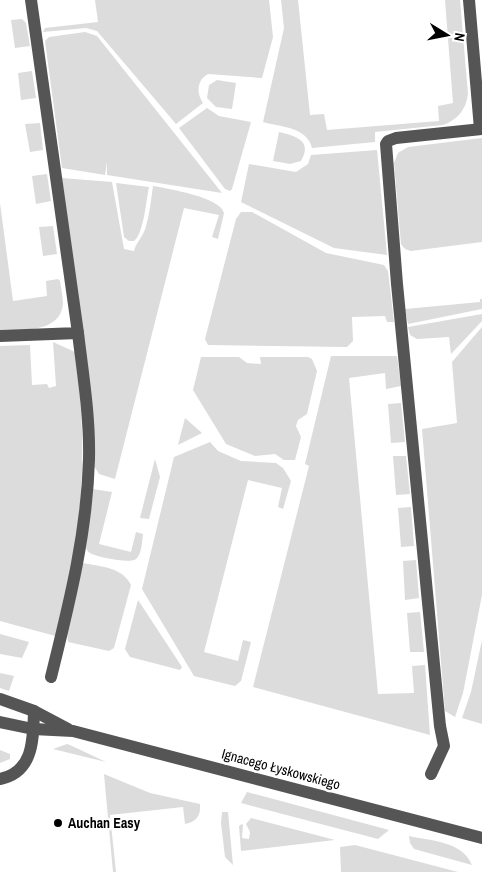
<svg xmlns="http://www.w3.org/2000/svg" width="482" height="872" font-family="'Archivo Narrow',sans-serif">
<rect width="100%" height="100%" fill="#fff"/>
<!-- green -->
<g fill="#dcdcdc">
<path d="M95 0H269L273 37 262 78 208 74C197 80 196 93 203 103L176 124 97 31 86 28 43 32 45 28 98 22Z"/>
<path d="M281 0H298L310 115 324 114 327 130 439 121 438 106 453 103 445 0H460L468 94C466 110 457 120 443 125L375 132V142L312 148C307 127 281 127 263 122L284 28Z"/>
<polygon points="22,19 26,23 30,46 15,48 11,20"/>
<polygon points="85,32 97,36 222,193 107,175 107,162 105,175 62,168 45,41 49,37"/>
<polygon points="32,71 36,98 21,100 18,73"/>
<polygon points="217,80 236,83 232,109 216,107 207,98 209,85"/>
<polygon points="207,108 219,116 251,122 232,189 230,191 225,189 179,128"/>
<polygon points="40,123 43,150 30,152 25,124"/>
<path d="M279 132C295 136 313 140 301 161L290 164 273 161Z"/>
<polygon points="482,138 482,242 411,251 405,249 401,244 394,163 398,153 408,147"/>
<polygon points="377,150 387,255 334,248 241,202 249,164 296,172 308,164 311,155"/>
<polygon points="47,174 51,201 36,204 32,176"/>
<path d="M62 178 112 182 124 249 134 251C136 242 144 236 146 226 150 213 151 199 153 186 169 189 220 197 224 213L218 239 212 237 219 215 184 208 115 479 99 474 94 466Z"/>
<path d="M116 183 149 187C146 200 144 233 134 241H129L124 237Z"/>
<path d="M0 203 13 301 47 296 46 281 58 279 60 281C61 288 63 297 63 304 60 334 21 329 0 330Z"/>
<polygon points="241,212 252,212 326,253 384,265 388,271 394,322 387,322 385,316 352,317 353,341 347,347 208,345 205,339 236,219"/>
<polygon points="53,226 57,254 43,256 39,227"/>
<polygon points="480,299 482,299 482,309 408,324 405,309 480,302"/>
<polygon points="482,314 482,321 451,354 449,337 417,339 410,335 408,327"/>
<polygon points="482,327 482,595 463,693 455,717 445,711 422,429 457,423 452,362"/>
<path d="M53 342 75 352C79 367 79 383 80 398 87 478 77 558 59 637L0 621V346L30 345 32 385 47 384 49 388 56 386Z"/>
<polygon points="331,356 397,356 401,386 386,389 385,373 349,378 378,694 414,693 412,666 425,665 430,735 253,687 309,466 305,464"/>
<polygon points="201,357 239,357 247,363 261,364 260,357 308,357 312,359 317,371 307,414 298,420 296,426 301,437 295,460 284,460 275,454 255,456 226,444 193,390"/>
<polygon points="401,403 405,442 391,443 388,404"/>
<polygon points="185,418 202,433 178,445"/>
<polygon points="210,442 218,451 241,461 276,463 283,468 291,481 283,509 278,507 282,488 248,480 204,652 238,661 243,640 251,642 241,681 235,686 194,676 142,589 174,457"/>
<polygon points="393,456 406,456 410,494 396,495"/>
<polygon points="155,459 160,477 149,519 140,518"/>
<path d="M93 489 112 492 99 544 131 552 136 532 143 534C142 541 142 554 136 559 131 564 96 557 90 553 87 551 87 550 86 547Z"/>
<polygon points="411,507 414,546 401,547 398,508"/>
<polygon points="416,560 419,598 405,600 403,561"/>
<path d="M83 563C102 567 122 567 131 585L114 648 109 651 68 642 67 634Z"/>
<polygon points="138,600 182,667 180,670 130,657 125,649"/>
<polygon points="420,612 424,652 410,652 407,613"/>
<polygon points="0,634 29,642 22,658 0,654"/>
<polygon points="482,640 482,724 462,718 471,692"/>
<polygon points="0,673 14,676 9,691 0,688"/>
<polygon points="67,744 70,745 106,762 53,749"/>
<polygon points="0,750 10,754 10,759 0,763"/>
<path d="M104 774 150 793 200 804C201 816 196 822 185 824L183 807 110 815 116 872H113Z"/>
<polygon points="247,792 389,830 378,839 241,803"/>
<polygon points="222,812 228,812 233,865 225,857 221,823"/>
<polygon points="251,818 335,840 241,851 239,826 242,824 243,825 242,838 249,839 250,832 246,824"/>
<path d="M409 836C431 841 462 841 472 865L414 849 410 843Z"/>
<polygon points="355,845 458,872 341,872 340,847"/>
</g>
<g fill="none" stroke-linecap="round" stroke-linejoin="round">
<!-- minor -->
<g stroke="#555" stroke-width="12">
<polyline points="469,0 480,129"/>
<polyline points="0,336 78,333 31,0"/>
<path d="M51 677C69 604 87 534 89 459 90 417 83 375 78 333"/>
<polyline points="0,699 34,711 68,729"/>
<polyline points="0,722 33,729 73,731 482,838"/>
<polyline points="431,774 444,746 440,726 397,284 386,144 388,141 396,138 482,129"/>
<path d="M0 779C34 772 33 739 34 711"/>
</g>
</g>
<!-- markers -->
<circle fill="#000" stroke="#fff" stroke-width="2" cx="58" cy="823" r="5"/>
<g text-anchor="middle" stroke-width="5" stroke-linejoin="round" paint-order="stroke">
<!-- street labels -->
<g font-size="14" fill="#000" stroke="#fff">
<text transform="translate(281 769) rotate(15)" y="5">Ignacego Łyskowskiego</text>
</g>
<!-- poi labels -->
<g font-size="14" font-weight="bold" fill="#000" stroke="#fff" text-anchor="start">
<text x="68" y="828">Auchan Easy</text>
</g>
</g>
<!-- north arrow -->
<g transform="translate(447 35) rotate(100)" stroke="#ffffff" stroke-width="4" paint-order="stroke">
<path d="M0-4L9 19L0 12L-9 19Z" fill="#000000"/>
<text y="-8" font-size="14" font-weight="bold" text-anchor="middle" fill="#000000">N</text>
</g>
</svg>
